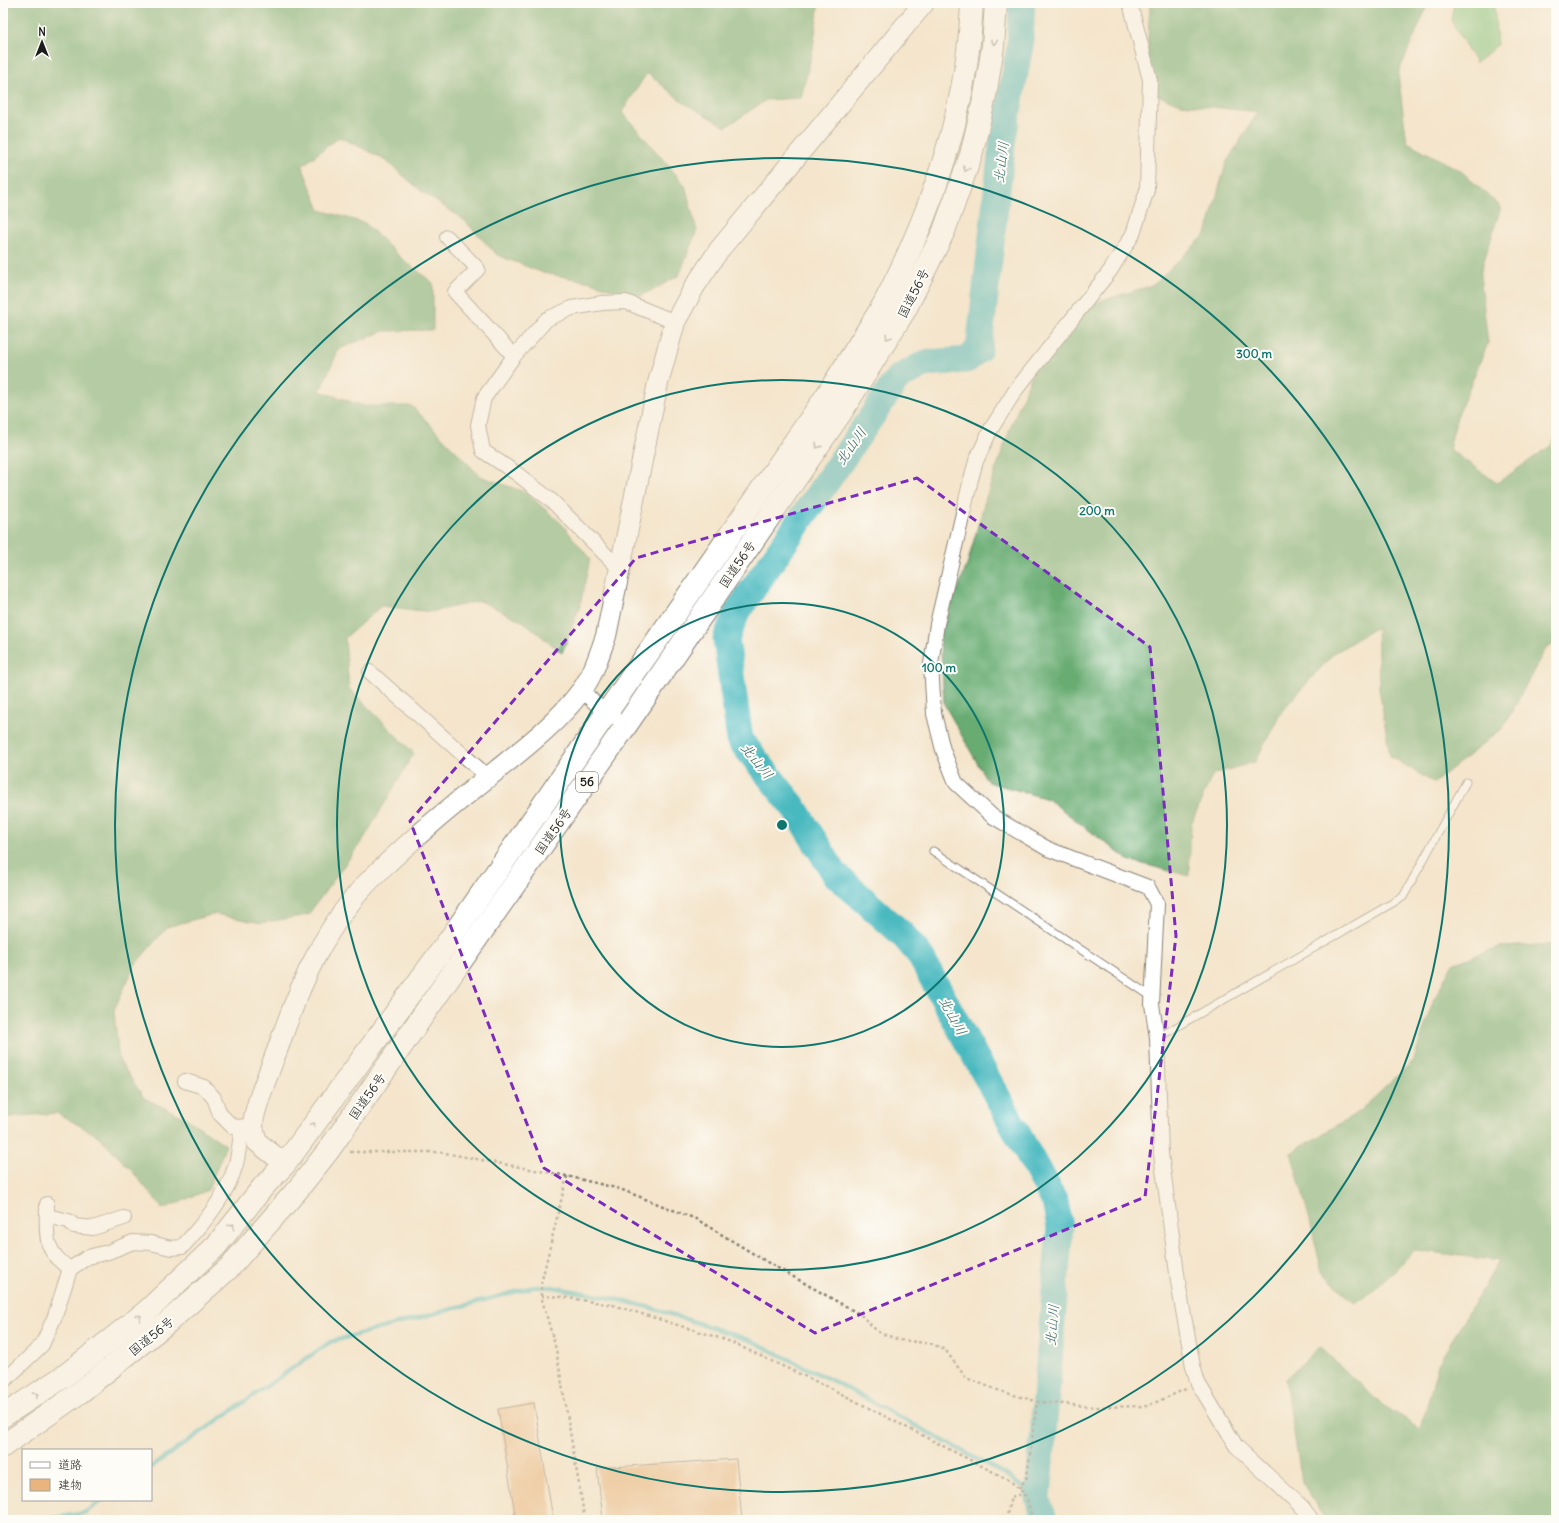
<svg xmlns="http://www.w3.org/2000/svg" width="1559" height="1523" font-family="Delius,'Klee One',sans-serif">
<rect width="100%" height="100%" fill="#fdfcf7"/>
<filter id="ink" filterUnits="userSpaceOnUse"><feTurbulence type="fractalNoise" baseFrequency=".025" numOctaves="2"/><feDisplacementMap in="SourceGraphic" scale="8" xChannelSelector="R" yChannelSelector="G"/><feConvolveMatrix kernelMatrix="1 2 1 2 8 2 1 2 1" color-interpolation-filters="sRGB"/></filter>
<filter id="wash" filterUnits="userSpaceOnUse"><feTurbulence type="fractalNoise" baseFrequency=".012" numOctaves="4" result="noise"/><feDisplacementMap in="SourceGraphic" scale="16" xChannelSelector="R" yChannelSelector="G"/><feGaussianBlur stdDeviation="0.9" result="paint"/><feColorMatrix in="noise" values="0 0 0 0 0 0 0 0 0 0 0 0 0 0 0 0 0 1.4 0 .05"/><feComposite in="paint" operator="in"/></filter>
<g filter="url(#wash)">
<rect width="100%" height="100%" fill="#f4e5cc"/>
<!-- green -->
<polygon fill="#80c884" stroke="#4e7250" points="1454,3 1494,3 1497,45 1476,63 1451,21"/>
<!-- forest -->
<g fill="#68ac72" stroke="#426447">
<polygon points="3,3 819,3 813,49 801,98 766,100 726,127 684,103 647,73 622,112 685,185 697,230 679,276 637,298 591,282 543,273 497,255 464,220 421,191 384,159 339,137 302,166 320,210 365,223 400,257 433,283 433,330 384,331 339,349 320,391 364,406 412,406 480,476 525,492 561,523 590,559 580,606 562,653 524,622 480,601 431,612 381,606 345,638 349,688 414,753 365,837 308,915 261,923 214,914 167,927 135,965 114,1010 119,1060 144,1098 186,1118 226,1145 208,1190 163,1209 132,1171 98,1136 57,1113 9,1117 3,1124"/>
<polygon points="1150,3 1421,3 1426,9 1398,74 1407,142 1461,171 1501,207 1480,274 1488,343 1457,417 1449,449 1497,483 1552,445 1556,434 1556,645 1547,646 1503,728 1434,783 1390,756 1379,688 1377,627 1333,654 1282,711 1255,762 1213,774 1191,824 1189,876 1128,860 1048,799 988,782 944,704 940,634 967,565 986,497 1011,426 1034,369 1084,306 1153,285 1206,234 1226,163 1258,112 1181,104 1145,91"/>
<polygon points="1556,944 1556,1520 1325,1520 1302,1482 1285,1379 1320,1347 1381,1404 1421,1428 1438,1364 1499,1261 1415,1250 1377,1288 1354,1303 1322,1272 1308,1213 1291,1153 1360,1111 1413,1061 1433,1002 1452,964 1499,947"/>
</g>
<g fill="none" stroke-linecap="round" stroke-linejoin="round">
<!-- stream -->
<g stroke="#4ab9c0" stroke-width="4.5">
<polyline points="151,1467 330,1342 533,1287 553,1287 615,1299 652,1308 752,1341 837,1383 1008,1476 1038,1497"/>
<polyline points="33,1520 49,1519 84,1513 103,1500"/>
</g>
<!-- river -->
<polyline stroke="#4ab9c0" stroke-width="27" points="1022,3 1020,46 1003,138 979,349 967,360 926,363 898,378 737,612 726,639 740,740 793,806 835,874 902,934 919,954 1055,1202 1060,1226 1038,1497 1044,1520"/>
</g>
<g id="blocks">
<!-- building -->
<g fill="#e9b47d">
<polygon points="534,1403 553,1519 516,1520 498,1409"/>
<polygon points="736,1459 742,1520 603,1520 597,1468"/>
</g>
</g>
</g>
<g filter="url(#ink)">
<use href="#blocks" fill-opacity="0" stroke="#888074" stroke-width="1"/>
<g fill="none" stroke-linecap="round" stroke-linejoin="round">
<!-- lane casing -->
<g stroke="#888074" stroke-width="9">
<g id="lane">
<polyline points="933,851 1152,997"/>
<polyline points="1157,1038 1403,897 1466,782"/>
</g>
</g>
<!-- street casing -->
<g stroke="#888074" stroke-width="16">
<g id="street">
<polyline points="1130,3 1150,80 1147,190 1133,234 1110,271 1015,391 991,429 976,461 971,479 937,624 931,664 934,714 943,750 956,783 992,816 1048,849 1148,887 1157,904 1152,1004 1157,1038 1161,1154 1179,1288 1193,1366 1198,1383 1236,1446 1303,1508 1312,1520"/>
<polyline points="447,237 478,269 455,292 514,356"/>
<polyline points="620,569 552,501 516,473 483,451 478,425 484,398 514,356 547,319 572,308 602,303 626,302 675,322"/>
<polyline points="370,672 488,777"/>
<polyline points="582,691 606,713 614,717"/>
<polyline points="185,1081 204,1087 214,1098 220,1114 233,1127 251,1126"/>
<path d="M47 1204C47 1234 42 1250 70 1269"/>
<polyline points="47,1216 69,1221 74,1226 93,1228 124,1218"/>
<path d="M3 1382 42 1345 55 1316 70 1269 88 1257 108 1252 133 1242 151 1243 171 1248 182 1247C204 1223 227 1196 236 1164 239 1152 240 1139 242 1127"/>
</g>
</g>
<!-- secondary casing -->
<g stroke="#888074" stroke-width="22">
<path id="secondary" d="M285 1164 257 1142C256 1137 254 1132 253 1127 252 1111 272 1065 278 1048 300 984 325 924 374 876 412 838 455 804 497 770 527 746 558 722 581 691 593 676 599 655 606 636L658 383 675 322 695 286 719 250 924 3"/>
</g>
<!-- highway casing -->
<g stroke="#888074" stroke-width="24">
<g id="highway">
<path d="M3 1416 66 1375 146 1312 216 1246 263 1187 285 1164 450 939 827 395C840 374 853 354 866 333 872 323 879 313 885 302 933 209 968 109 972 3"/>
<polyline points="3,1446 79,1393 168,1322 229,1268 298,1189 328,1151 627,724 842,411 905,310 944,231 971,155 985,96 993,46 996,3"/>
</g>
</g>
<!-- path -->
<g stroke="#888074" stroke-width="2.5" stroke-dasharray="3 3" stroke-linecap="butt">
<polyline points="350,1152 439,1152 567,1176 620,1189 696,1219 767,1262 861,1315 878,1332 900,1340 933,1344 946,1351 966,1378 1003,1392 1039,1402 1097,1407 1147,1406 1186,1389"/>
<polyline points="567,1176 541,1284 541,1296 556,1349 585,1520"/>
<polyline points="541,1296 562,1297 613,1305 726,1340 828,1387 1009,1480 1026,1495 1033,1520"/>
<polyline points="1019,1489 1027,1477 1037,1402"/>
<polyline points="1006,1520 1011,1497 1017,1495 1025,1495"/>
</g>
<!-- lane -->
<use href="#lane" stroke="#fff" stroke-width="7"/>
<!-- street -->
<use href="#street" stroke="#fff" stroke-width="14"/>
<!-- secondary -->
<use href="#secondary" stroke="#fff" stroke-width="20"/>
<!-- highway -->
<use href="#highway" stroke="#fff" stroke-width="22"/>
</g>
<!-- one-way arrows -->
<defs><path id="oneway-chevron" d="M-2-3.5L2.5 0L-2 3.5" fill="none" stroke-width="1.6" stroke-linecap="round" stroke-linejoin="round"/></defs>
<g stroke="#999">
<use href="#oneway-chevron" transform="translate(994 42) rotate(95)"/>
<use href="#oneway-chevron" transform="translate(966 169) rotate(110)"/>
<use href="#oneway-chevron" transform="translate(888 337) rotate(122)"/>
<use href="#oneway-chevron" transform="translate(818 446) rotate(124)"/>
<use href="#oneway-chevron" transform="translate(313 1125) rotate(-54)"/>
<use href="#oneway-chevron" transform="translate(232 1226) rotate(-51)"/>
<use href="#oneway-chevron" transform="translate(139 1317) rotate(-38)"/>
<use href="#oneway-chevron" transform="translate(36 1395) rotate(-33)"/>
</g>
</g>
<!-- marked area -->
<path d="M0 0H1559V1523H0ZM917 478 1150 647 1176 936 1145 1197 815 1333 544 1168 410 821 636 558Z" fill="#f4e5cc" fill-opacity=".55" fill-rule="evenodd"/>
<path fill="none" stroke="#7b2cbf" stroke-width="3" stroke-dasharray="8 5" stroke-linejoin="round" d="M917 478 1150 647 1176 936 1145 1197 815 1333 544 1168 410 821 636 558Z"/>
<!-- distance rings -->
<g fill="none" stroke="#0f766e" stroke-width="2">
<circle cx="782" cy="825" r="222"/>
<circle cx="782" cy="825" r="445"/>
<circle cx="782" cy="825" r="667"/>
</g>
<g text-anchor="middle" stroke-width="4" stroke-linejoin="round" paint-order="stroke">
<!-- shield labels -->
<rect fill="#fdfcf7" stroke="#605f5e" stroke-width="1" x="576" y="772" width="22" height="20" rx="3"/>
<g font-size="12" font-weight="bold" fill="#1c1c1c">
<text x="587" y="786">56</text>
</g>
<!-- street labels -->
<g font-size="13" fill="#1c1c1c" stroke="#fdfcf7">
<text transform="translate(913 293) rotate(-63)" y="5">国道56号</text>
<text transform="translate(737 564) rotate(-56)" y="5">国道56号</text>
<text transform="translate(553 831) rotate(-55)" y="5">国道56号</text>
<text transform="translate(367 1096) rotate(-55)" y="5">国道56号</text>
<text transform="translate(151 1336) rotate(-39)" y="5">国道56号</text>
</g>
<!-- water labels -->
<g font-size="14" font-style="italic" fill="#316366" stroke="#fdfcf7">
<text transform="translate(1001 162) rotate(-83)" y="5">北山川</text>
<text transform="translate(851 446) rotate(-55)" y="5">北山川</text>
<text transform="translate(757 761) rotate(51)" y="5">北山川</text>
<text transform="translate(953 1016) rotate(61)" y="5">北山川</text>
<text transform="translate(1052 1325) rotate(-85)" y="5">北山川</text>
</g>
</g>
<circle cx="782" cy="825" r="6" fill="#0f766e" stroke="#fdfcf7" stroke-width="2"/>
<g font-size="12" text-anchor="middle" font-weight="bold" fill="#0f766e" stroke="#fdfcf7" stroke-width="4" stroke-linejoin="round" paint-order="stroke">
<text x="1254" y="358">300 m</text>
<text x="1097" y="515">200 m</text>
<text x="939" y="672">100 m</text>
</g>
<!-- margin -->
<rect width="1559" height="1523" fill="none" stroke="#fdfcf7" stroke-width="16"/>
<!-- legend -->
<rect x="22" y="1449" width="130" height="52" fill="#fdfcf7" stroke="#a3a29f"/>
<rect x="30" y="1462" width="20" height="6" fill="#ffffff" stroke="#a3a29f"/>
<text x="58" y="1469" font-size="12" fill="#1c1c1c">道路</text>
<rect x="30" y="1479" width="20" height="12" fill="#e9b47d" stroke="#a3a29f"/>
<text x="58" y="1489" font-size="12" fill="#1c1c1c">建物</text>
<!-- north arrow -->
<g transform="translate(42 42)" stroke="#fdfcf7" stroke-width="3" paint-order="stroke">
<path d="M0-3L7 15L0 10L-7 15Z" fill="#1c1c1c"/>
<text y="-6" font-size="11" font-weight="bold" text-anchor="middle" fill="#1c1c1c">N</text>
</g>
</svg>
